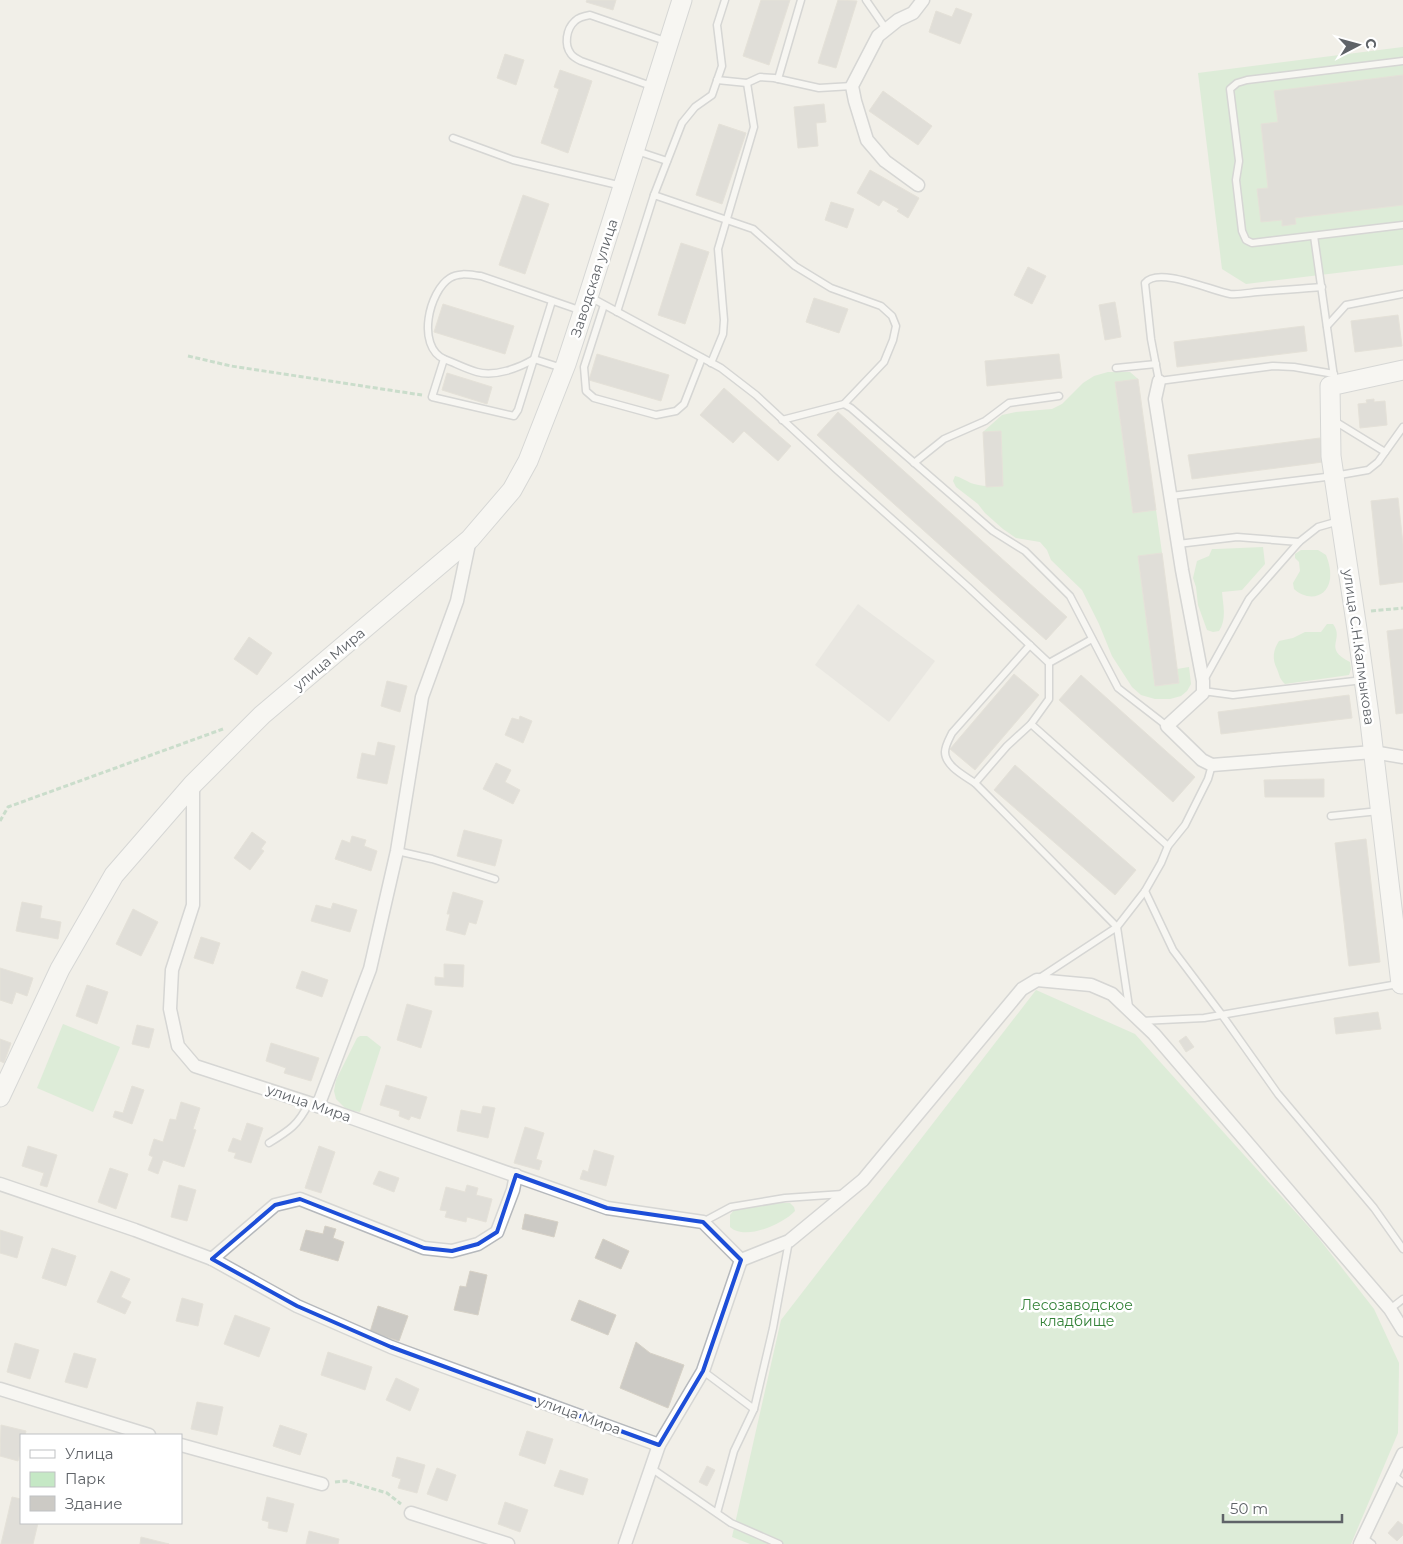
<svg xmlns="http://www.w3.org/2000/svg" width="1403" height="1544" font-family="Montserrat,sans-serif">
<rect width="100%" height="100%" fill="#f1efe8"/>
<!-- industrial -->
<polygon fill="#e0deda" points="858,604 935,661 889,722 815,665"/>
<!-- green -->
<g fill="#c5e8c5">
<polygon points="1403,47 1403,265 1246,284 1222,269 1198,73"/>
<path d="M1108 372H1130L1138 379 1115 383 1133 513 1156 510 1162 553 1138 557 1155 686 1179 683 1177 669 1189 667 1191 684 1187 691 1181 696 1170 699H1155L1141 695 1132 687 1112 656 1099 624 1082 590 1051 560 1047 550 1040 542 1016 538 1003 529 985 513 978 504 956 487 953 481 955 476C963 478 967 482 974 484 984 487 993 486 1003 486L1001 432H983L1002 415 1016 412 1052 409 1062 404 1083 383 1094 376Z"/>
<path d="M1263 547 1265 564 1242 590 1222 592C1223 605 1227 619 1219 631L1213 632 1207 630 1198 605 1196 587 1193 578 1197 561 1209 556 1212 549H1217Z"/>
<path d="M1301 550H1318L1326 555C1329 563 1331 570 1330 579 1327 599 1307 601 1294 589L1293 583 1300 571 1299 562 1295 558V554Z"/>
<path d="M1327 624H1333C1345 640 1322 648 1350 662L1351 669 1349 675 1285 684C1279 678 1280 676 1277 669 1272 659 1273 650 1279 641L1293 638 1305 632H1321Z"/>
<polygon points="1036,990 1135,1034 1317,1236 1374,1309 1399,1363 1398,1433 1351,1544 750,1544 732,1537 781,1320"/>
<polygon points="63,1024 120,1047 93,1112 37,1088"/>
<polygon points="360,1036 367,1036 381,1047 360,1112 347,1110 336,1099 334,1091 336,1080 357,1038"/>
<path d="M781 1203H790L794 1207 795 1211C783 1224 745 1241 730 1227V1215L734 1210Z"/>
</g>
<!-- building -->
<g fill="#cccac5" stroke="#d6d1c6">
<polygon points="587,0 616,0 613,10 586,2"/>
<polygon points="761,0 790,0 769,65 743,56"/>
<polygon points="838,0 857,1 836,68 818,63"/>
<polygon points="956,8 972,14 960,44 929,32 936,11 952,17"/>
<polygon points="505,54 524,60 516,85 497,78"/>
<polygon points="560,70 592,81 568,153 541,143 559,89 554,87"/>
<polygon points="1403,75 1403,205 1295,218 1296,224 1282,226 1282,220 1261,222 1257,189 1268,188 1261,124 1278,122 1274,91"/>
<polygon points="883,91 932,126 918,145 869,111"/>
<polygon points="824,104 826,122 816,123 818,146 798,148 794,107"/>
<polygon points="719,124 746,133 722,204 696,195"/>
<polygon points="870,170 919,198 908,218 897,211 899,209 883,200 879,206 857,193"/>
<polygon points="523,195 549,204 525,274 499,265"/>
<polygon points="831,202 854,209 847,228 825,220"/>
<polygon points="681,243 709,252 685,324 658,315"/>
<polygon points="1028,267 1046,276 1032,304 1014,295"/>
<polygon points="814,298 848,309 839,333 806,322"/>
<polygon points="1115,302 1121,337 1105,340 1099,305"/>
<polygon points="443,304 514,326 505,354 434,332"/>
<polygon points="1398,315 1402,346 1355,352 1351,321"/>
<polygon points="1304,326 1307,351 1177,367 1174,342"/>
<polygon points="597,354 669,375 661,401 589,380"/>
<polygon points="1059,354 1062,378 987,386 985,361"/>
<polygon points="447,373 492,387 487,404 442,390"/>
<polygon points="1138,379 1156,510 1133,513 1115,382"/>
<polygon points="724,388 791,446 778,461 744,431 733,443 700,415"/>
<polygon points="1374,399 1374,402 1385,401 1387,425 1360,428 1358,404 1367,403 1366,400"/>
<polygon points="838,412 1067,617 1046,640 817,435"/>
<polygon points="1001,431 1003,486 986,487 983,432"/>
<polygon points="1320,438 1323,462 1192,479 1188,455"/>
<polygon points="1398,498 1403,544 1403,582 1380,585 1371,501"/>
<polygon points="1162,553 1179,683 1155,686 1138,556"/>
<polygon points="1403,629 1403,713 1396,714 1387,631"/>
<polygon points="249,637 272,653 257,675 234,659"/>
<polygon points="1014,674 1039,695 975,770 950,749"/>
<polygon points="1081,675 1195,777 1173,802 1059,700"/>
<polygon points="387,681 407,686 400,712 381,706"/>
<polygon points="1349,695 1352,718 1221,734 1218,712"/>
<polygon points="520,716 532,721 523,743 505,735 512,718 519,720"/>
<polygon points="378,742 395,746 387,784 357,778 362,753 375,756"/>
<polygon points="496,763 511,770 505,782 520,790 513,804 483,789"/>
<polygon points="1015,765 1136,870 1115,895 994,790"/>
<polygon points="1324,779 1324,797 1265,797 1264,780"/>
<polygon points="464,830 502,840 495,866 457,856"/>
<polygon points="252,832 266,842 261,849 264,851 250,870 234,858"/>
<polygon points="352,836 366,840 364,846 377,851 371,871 335,859 342,840 350,843"/>
<polygon points="1366,839 1380,962 1349,966 1335,843"/>
<polygon points="453,892 483,901 476,924 469,922 465,935 446,930 450,914 447,914"/>
<polygon points="22,902 42,906 40,918 61,922 58,939 16,931"/>
<polygon points="333,903 357,910 350,932 311,921 316,905 331,909"/>
<polygon points="133,909 158,922 141,956 116,944"/>
<polygon points="201,937 220,943 213,964 194,958"/>
<polygon points="444,964 464,965 463,987 435,985 435,977 444,978"/>
<polygon points="0,968 33,978 27,996 16,992 12,1004 0,1000"/>
<polygon points="302,971 328,980 322,997 296,988"/>
<polygon points="87,985 108,992 97,1024 76,1016"/>
<polygon points="407,1004 432,1011 421,1048 397,1040"/>
<polygon points="1378,1012 1381,1029 1336,1034 1334,1018"/>
<polygon points="137,1025 154,1029 149,1048 132,1044"/>
<polygon points="1186,1036 1194,1047 1186,1052 1179,1041"/>
<polygon points="0,1039 11,1043 4,1063 0,1061"/>
<polygon points="271,1043 319,1058 311,1081 284,1073 286,1068 266,1061"/>
<polygon points="386,1085 427,1097 420,1119 411,1116 409,1120 399,1116 400,1111 380,1105"/>
<polygon points="132,1086 144,1090 132,1124 113,1117 115,1111 123,1113"/>
<polygon points="181,1102 200,1108 193,1129 196,1130 184,1167 163,1160 158,1174 148,1170 153,1157 149,1155 154,1139 163,1142 170,1119 176,1120"/>
<polygon points="483,1106 495,1108 488,1138 457,1131 461,1110 481,1114"/>
<polygon points="247,1123 263,1128 251,1163 234,1158 236,1153 228,1151 233,1138 241,1141"/>
<polygon points="525,1127 544,1133 536,1159 542,1161 539,1170 514,1163"/>
<polygon points="28,1146 57,1155 47,1187 40,1185 44,1173 22,1166"/>
<polygon points="319,1146 335,1152 321,1193 305,1188"/>
<polygon points="594,1150 614,1156 606,1186 580,1179 583,1170 588,1172"/>
<polygon points="110,1168 128,1174 116,1209 98,1202"/>
<polygon points="379,1171 399,1178 394,1192 373,1184"/>
<polygon points="179,1185 196,1190 187,1221 171,1217"/>
<polygon points="467,1185 478,1188 476,1195 492,1199 486,1222 467,1217 466,1222 445,1217 447,1211 440,1210 446,1187 465,1192"/>
<polygon points="525,1214 558,1222 554,1237 522,1229"/>
<polygon points="325,1226 336,1229 333,1238 344,1242 338,1261 300,1250 306,1230 323,1234"/>
<polygon points="0,1230 23,1237 17,1258 0,1253"/>
<polygon points="603,1239 629,1251 621,1269 595,1258"/>
<polygon points="52,1248 76,1256 66,1286 42,1278"/>
<polygon points="111,1271 130,1279 121,1297 131,1302 125,1314 97,1302"/>
<polygon points="470,1271 487,1275 478,1315 454,1310 460,1286 466,1287"/>
<polygon points="182,1298 203,1304 198,1326 176,1321"/>
<polygon points="579,1300 616,1315 608,1335 571,1320"/>
<polygon points="378,1306 408,1316 399,1341 370,1332"/>
<polygon points="235,1315 270,1328 259,1357 224,1344"/>
<polygon points="636,1342 650,1353 684,1365 668,1408 620,1388"/>
<polygon points="15,1343 39,1350 30,1379 7,1372"/>
<polygon points="328,1352 372,1367 365,1390 321,1375"/>
<polygon points="74,1353 96,1359 87,1388 65,1382"/>
<polygon points="396,1378 419,1389 410,1411 386,1400"/>
<polygon points="197,1402 223,1407 217,1435 191,1429"/>
<polygon points="1,1425 26,1431 25,1435 21,1435 21,1449 18,1461 0,1456"/>
<polygon points="280,1425 307,1434 300,1455 273,1446"/>
<polygon points="527,1431 553,1439 545,1464 519,1455"/>
<polygon points="397,1457 425,1465 417,1493 398,1488 401,1479 392,1476"/>
<polygon points="707,1466 715,1470 707,1486 699,1482"/>
<polygon points="437,1468 456,1475 447,1501 427,1494"/>
<polygon points="560,1470 588,1479 583,1495 554,1486"/>
<polygon points="12,1497 21,1499 21,1523 38,1523 33,1544 1,1544"/>
<polygon points="267,1497 294,1504 287,1532 268,1528 269,1522 262,1520"/>
<polygon points="505,1502 528,1510 520,1532 498,1524"/>
<polygon points="1398,1521 1403,1525 1403,1535 1397,1541 1388,1533"/>
<polygon points="309,1531 339,1539 338,1544 306,1544"/>
<polygon points="141,1537 169,1544 140,1544"/>
</g>
<g fill="none" stroke-linecap="round" stroke-linejoin="round">
<!-- lane casing -->
<g stroke="#b5b8bc" stroke-width="9">
<g id="lane">
<polyline points="866,0 886,29"/>
<polyline points="1403,61 1247,80 1237,83 1230,89 1239,161 1236,180 1242,231 1246,240 1252,243 1403,225"/>
<polyline points="778,79 801,0"/>
<polyline points="717,80 747,83 760,77 774,78 819,88 852,86"/>
<path d="M654 87 581 61C577 59 573 57 571 54 564 45 566 29 575 21 579 17 584 16 590 15L668 42"/>
<polyline points="453,138 513,160 622,186"/>
<polyline points="637,151 667,161"/>
<polyline points="654,195 682,123 695,107 712,95 722,66 717,25 725,0"/>
<polyline points="1314,236 1334,377"/>
<path d="M1322 287C1300 289 1278 290 1257 292 1248 293 1238 295 1230 294 1212 291 1158 266 1145 283L1151 339 1159 381 1273 366 1294 367 1334 374"/>
<polyline points="590,297 721,368 756,395 836,469 968,587 1049,663 1092,639"/>
<polyline points="604,305 584,367 586,391 594,398 656,415 676,411 684,404 702,358"/>
<polyline points="617,312 654,195 753,229 795,266 831,288 881,306 892,316 896,326 893,340 884,362 844,404"/>
<polyline points="1327,326 1346,305 1403,294"/>
<polyline points="444,359 432,397 514,416 518,410 552,301"/>
<polyline points="711,363 723,334 724,320 718,249 754,127 747,83"/>
<path d="M562 368 534 359C519 368 495 377 477 372 466 369 455 363 444 359 416 346 429 291 450 278 459 272 471 275 481 276L582 311"/>
<polyline points="1116,368 1156,364"/>
<polyline points="782,420 844,404 851,408 993,531 1025,551 1070,596 1118,688 1167,726"/>
<polyline points="1333,420 1385,452"/>
<polyline points="914,463 944,439 985,421 1009,403 1059,396"/>
<polyline points="1171,496 1334,476 1368,470 1378,462 1403,427"/>
<polyline points="1178,544 1237,537 1299,542"/>
<path d="M1030 645 952 733C949 739 945 746 945 752 945 766 965 776 975 783L1007 746 1031 724 1049 699V663"/>
<polyline points="1204,680 1249,599 1299,542 1318,527 1339,521"/>
<polyline points="1203,691 1233,695 1363,680"/>
<polyline points="1031,724 1168,846"/>
<polyline points="975,783 1117,927 1145,891 1161,863 1168,846 1185,825 1208,779 1212,765"/>
<polyline points="1331,816 1379,811"/>
<polyline points="397,851 432,859 495,879"/>
<polyline points="1145,891 1173,950 1222,1015 1278,1094 1374,1208 1403,1249"/>
<polyline points="1038,979 1117,927 1129,1007"/>
<polyline points="1141,1021 1204,1018 1398,984"/>
<path d="M269 1143C290 1130 298 1125 309 1103"/>
<polyline points="703,1222 731,1207 785,1198 843,1194"/>
<polyline points="1390,1309 1403,1299"/>
<polyline points="703,1371 754,1409"/>
<polyline points="651,1468 731,1523 779,1544"/>
<polyline points="1392,1474 1403,1483"/>
<polyline points="717,1513 734,1451 754,1409 773,1328 789,1241"/>
<polyline points="1363,1537 1372,1544"/>
</g>
</g>
<!-- street casing -->
<g stroke="#b5b8bc" stroke-width="15">
<g id="street">
<polyline points="918,185 885,161 867,140 855,101 852,86 878,36 898,20 913,13 923,0"/>
<polyline points="1159,381 1155,399 1182,570 1203,681 1203,693 1167,726 1202,760 1212,765 1373,752 1403,757"/>
<polyline points="193,784 193,905 172,970 170,1009 178,1046 195,1066 318,1106 607,1208 703,1222 741,1260 703,1371 659,1445 625,1544"/>
<polyline points="318,1106 370,969 397,851 422,697 457,601 470,539"/>
<polyline points="0,1184 135,1230 212,1259 297,1306 391,1347 659,1445"/>
<polyline points="212,1259 275,1205 300,1199 424,1248 452,1251 478,1244 497,1232 513,1190 516,1175"/>
<polyline points="741,1260 789,1241 863,1180 1022,989 1037,980 1091,985 1112,994 1154,1034 1390,1309 1403,1330"/>
<polyline points="0,1389 149,1435"/>
<polyline points="181,1445 322,1484"/>
<polyline points="411,1513 508,1544"/>
<polyline points="1360,1544 1403,1454"/>
</g>
</g>
<!-- secondary casing -->
<g stroke="#b6babf" stroke-width="21">
<g id="secondary">
<polyline points="1401,984 1370,722 1357,629 1331,456 1330,386 1403,370"/>
<polyline points="0,1097 60,969 114,875 193,784 262,715 470,539 512,490 528,461 566,364 588,297 682,0"/>
</g>
</g>
<!-- path -->
<g stroke="#9cc7a9" stroke-width="3" stroke-dasharray="5 2.5" stroke-linecap="butt">
<polyline points="188,356 231,366 422,395"/>
<polyline points="1371,611 1403,608"/>
<polyline points="0,821 8,807 223,729"/>
<polyline points="335,1482 346,1481 387,1493 401,1504"/>
</g>
<!-- lane -->
<use href="#lane" stroke="#fff" stroke-width="6"/>
<!-- street -->
<use href="#street" stroke="#fff" stroke-width="12"/>
<!-- secondary -->
<use href="#secondary" stroke="#fff" stroke-width="19"/>
</g>
<!-- marked area -->
<path d="M0 0H1403V1544H0ZM516 1175 607 1208 703 1222 741 1260 703 1371 659 1445 391 1347 297 1306 212 1259 275 1205 300 1199 424 1248 452 1251 478 1244 497 1232Z" fill="#f1efe8" fill-opacity=".55" fill-rule="evenodd"/>
<path fill="none" stroke="#1d4ed8" stroke-width="4" stroke-linejoin="round" d="M516 1175 607 1208 703 1222 741 1260 703 1371 659 1445 391 1347 297 1306 212 1259 275 1205 300 1199 424 1248 452 1251 478 1244 497 1232Z"/>
<g text-anchor="middle" stroke-width="5" stroke-linejoin="round" paint-order="stroke">
<!-- street labels -->
<g font-size="14" fill="#5f6368" stroke="#fff">
<text transform="translate(594 278) rotate(-72)" y="5">Заводская улица</text>
<text transform="translate(1359 647) rotate(82)" y="5">улица С.Н.Калмыкова</text>
<text transform="translate(329 659) rotate(-40)" y="5">улица Мира</text>
<text transform="translate(309 1103) rotate(19)" y="5">улица Мира</text>
<text transform="translate(579 1415) rotate(20)" y="5">улица Мира</text>
</g>
<!-- park labels -->
<g font-size="14" fill="#348238" stroke="#fff">
<text x="1077" y="1310">Лесозаводское<tspan x="1077" dy="16">кладбище</tspan></text>
</g>
</g>
<!-- legend -->
<rect x="20" y="1434" width="162" height="90" fill="#ffffff" stroke="#bfc1c3"/>
<rect x="30" y="1450" width="25" height="8" fill="#ffffff" stroke="#bfc1c3"/>
<text x="65" y="1459" font-size="15" fill="#5f6368">Улица</text>
<rect x="30" y="1472" width="25" height="15" fill="#c5e8c5" stroke="#bfc1c3"/>
<text x="65" y="1484" font-size="15" fill="#5f6368">Парк</text>
<rect x="30" y="1496" width="25" height="15" fill="#cccac5" stroke="#bfc1c3"/>
<text x="65" y="1509" font-size="15" fill="#5f6368">Здание</text>
<!-- north arrow -->
<g transform="translate(1358 45) rotate(84)" stroke="#ffffff" stroke-width="4" paint-order="stroke">
<path d="M0-4L9 19L0 12L-9 19Z" fill="#5f6368"/>
<text y="-8" font-size="14" font-weight="bold" text-anchor="middle" fill="#5f6368">С</text>
</g>
<!-- scale -->
<path d="M1223 1514v8h119v-8" fill="none" stroke="#5f6368" stroke-width="2.5"/>
<text x="1230" y="1514" font-size="15" fill="#5f6368" stroke="#ffffff" stroke-width="4" paint-order="stroke">50 m</text>
</svg>
